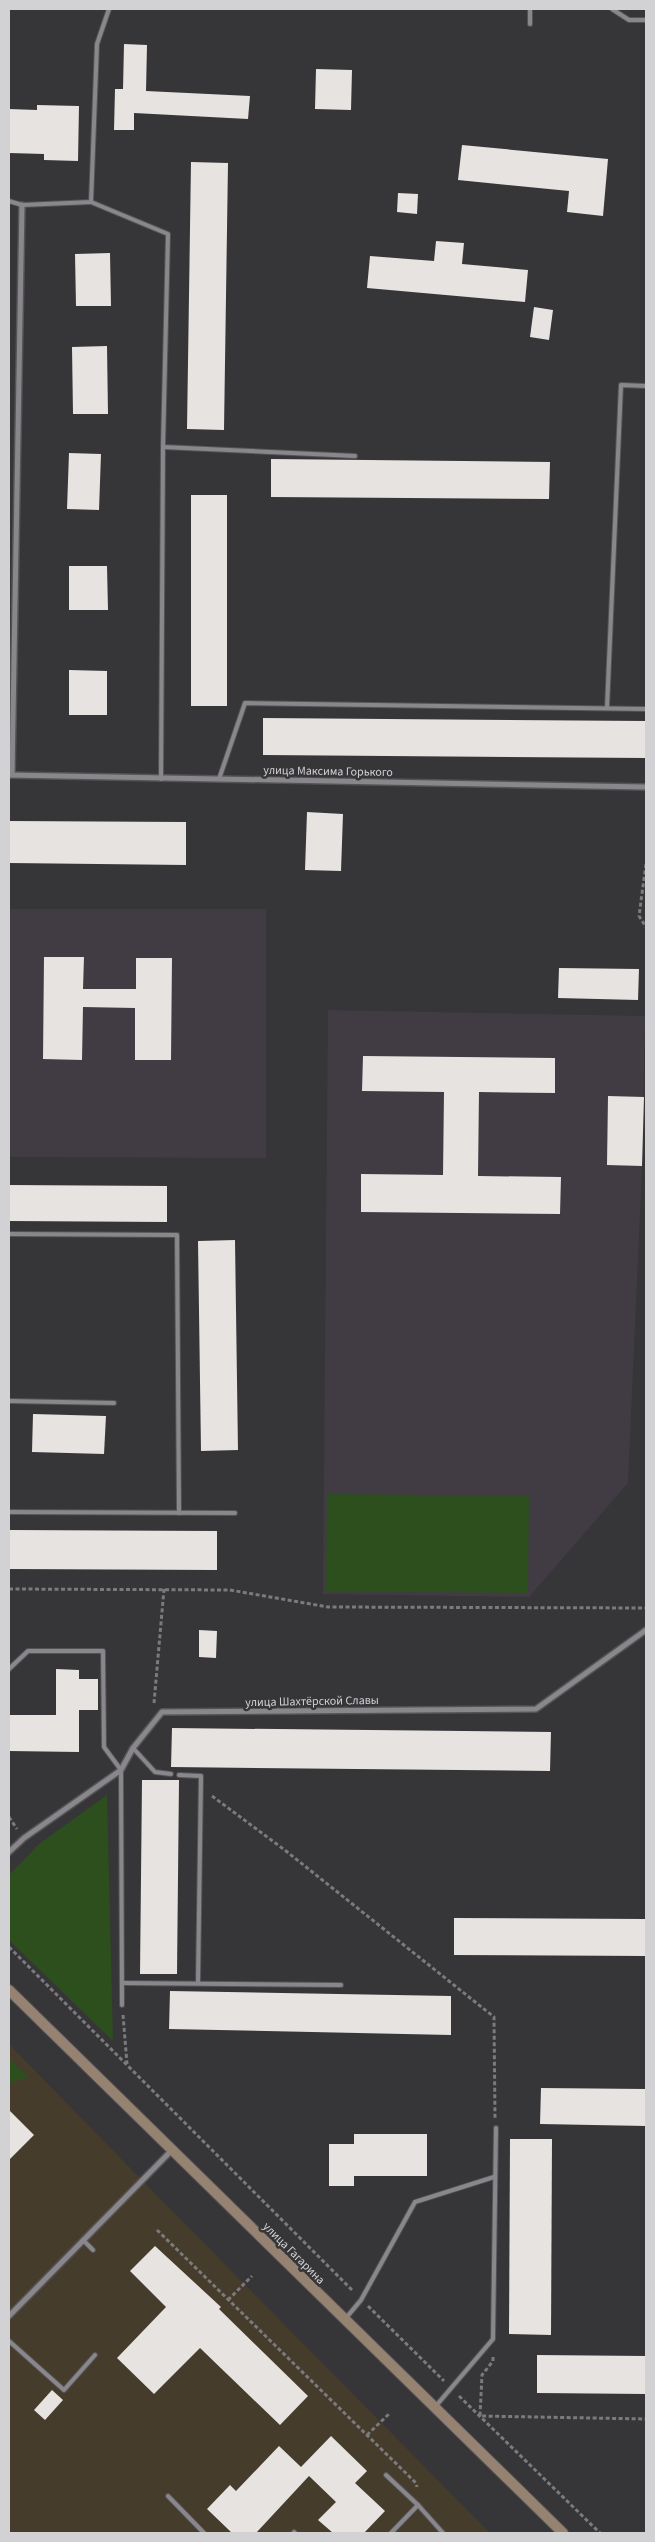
<svg xmlns="http://www.w3.org/2000/svg" width="655" height="2542" font-family="'Source Sans 3',sans-serif">
<rect width="100%" height="100%" fill="#363538"/>
<!-- built -->
<g fill="#413c44">
<polygon points="9,909 266,909 266,1158 9,1157"/>
<polygon points="328,1010 645,1016 642,1166 628,1483 529,1597 323,1594"/>
</g>
<!-- medical -->
<polygon fill="#453c2b" points="9,2044 132,2170 490,2533 9,2533"/>
<!-- green -->
<g fill="#2d4f1e">
<polygon points="327,1494 529,1496 528,1593 326,1591"/>
<polygon points="107,1795 113,2041 9,1940 9,1875 39,1844"/>
<polygon points="9,2059 29,2077 9,2083"/>
</g>
<!-- building -->
<g fill="#e6e3e0">
<polygon points="124,44 147,45 146,91 250,96 248,119 134,113 134,130 114,130 115,89 123,89"/>
<polygon points="316,69 352,70 351,110 315,109"/>
<polygon points="37,105 79,106 78,161 44,160 44,154 9,153 9,109 37,110"/>
<polygon points="462,145 608,159 603,216 567,212 569,191 458,180"/>
<polygon points="191,162 228,163 224,430 187,429"/>
<polygon points="398,193 418,194 417,214 397,212"/>
<polygon points="436,241 464,243 462,264 528,270 525,302 367,288 370,256 434,261"/>
<polygon points="110,253 111,306 76,306 75,254"/>
<polygon points="534,307 553,310 549,340 530,337"/>
<polygon points="107,346 108,414 73,414 72,347"/>
<polygon points="69,453 101,454 99,510 67,509"/>
<polygon points="271,459 550,462 549,499 271,497"/>
<rect x="191" y="495" width="36" height="211"/>
<polygon points="69,566 107,566 108,610 69,610"/>
<polygon points="69,670 107,671 107,715 69,715"/>
<polygon points="263,718 646,721 646,758 263,755"/>
<polygon points="307,812 343,814 341,871 305,870"/>
<polygon points="9,821 186,822 186,865 9,863"/>
<polygon points="44,957 84,957 83,989 136,989 136,958 172,958 171,1060 135,1060 135,1008 83,1007 82,1060 43,1059"/>
<polygon points="559,968 639,969 638,1000 558,998"/>
<polygon points="363,1056 555,1058 555,1093 479,1092 478,1176 561,1177 560,1214 361,1212 361,1174 443,1175 444,1092 362,1091"/>
<polygon points="608,1096 644,1097 642,1166 607,1165"/>
<polygon points="9,1185 167,1186 167,1222 9,1221"/>
<polygon points="235,1240 238,1450 201,1451 198,1241"/>
<polygon points="33,1414 106,1416 104,1454 32,1452"/>
<polygon points="9,1530 217,1531 217,1570 9,1569"/>
<polygon points="199,1630 217,1631 216,1658 199,1657"/>
<polygon points="56,1669 79,1670 79,1679 98,1679 98,1710 79,1710 79,1752 9,1751 9,1715 56,1715"/>
<polygon points="172,1728 551,1732 550,1771 171,1767"/>
<polygon points="142,1780 179,1780 177,1974 140,1974"/>
<polygon points="454,1918 646,1919 646,1956 454,1955"/>
<polygon points="170,1991 451,1996 451,2035 169,2029"/>
<polygon points="541,2088 646,2089 646,2126 540,2124"/>
<polygon points="9,2110 34,2135 9,2160"/>
<polygon points="354,2134 427,2134 427,2176 354,2176 354,2186 329,2186 329,2144 354,2144"/>
<polygon points="510,2139 552,2139 551,2335 509,2334"/>
<polygon points="155,2246 221,2307 219,2309 308,2396 280,2425 200,2348 154,2394 117,2358 166,2307 130,2271"/>
<polygon points="537,2355 646,2356 646,2394 537,2393"/>
<polygon points="52,2390 63,2400 45,2420 34,2410"/>
<polygon points="331,2436 367,2471 355,2483 385,2511 364,2533 333,2533 318,2520 336,2502 309,2476 256,2533 232,2533 207,2509 230,2485 236,2491 279,2446 301,2467"/>
</g>
<g fill="none" stroke-linecap="round" stroke-linejoin="round">
<!-- lane casing -->
<g stroke="#545355" stroke-width="6">
<g id="lane">
<polyline points="530,9 530,24"/>
<polyline points="612,9 629,20 646,20"/>
<polyline points="9,201 22,205 91,202 97,44 109,9"/>
<polyline points="91,202 168,234 163,447 161,779"/>
<polyline points="163,447 355,456"/>
<polyline points="607,708 621,385 646,386"/>
<polyline points="219,779 245,703 646,709"/>
<polyline points="9,1234 177,1235 179,1513"/>
<polyline points="9,1401 114,1403"/>
<polyline points="9,1512 235,1513"/>
<polyline points="9,1669 28,1651 103,1651 104,1747 121,1770 122,2005"/>
<polyline points="133,1748 155,1772 171,1774"/>
<polyline points="179,1775 201,1776 198,1983"/>
<polyline points="122,1983 341,1985"/>
<polyline points="83,2240 93,2250"/>
<polyline points="346,2318 361,2300 415,2202 494,2177"/>
<polyline points="9,2341 64,2390 95,2355"/>
<polyline points="435,2407 493,2339 496,2128"/>
<polyline points="386,2475 418,2505 443,2533"/>
<polyline points="168,2496 204,2533"/>
<polyline points="294,2532 295,2533"/>
<polyline points="391,2533 418,2505"/>
</g>
</g>
<!-- street casing -->
<g stroke="#545355" stroke-width="8">
<g id="street">
<polyline points="9,775 646,787"/>
<polyline points="12,775 22,205"/>
<polyline points="9,1852 24,1838 121,1770 133,1748 162,1712 536,1709 646,1630"/>
<polyline points="9,2316 173,2149"/>
</g>
</g>
<!-- secondary casing -->
<g stroke="#545355" stroke-width="12">
<polyline id="secondary" points="9,1990 563,2533"/>
</g>
<!-- path -->
<g stroke="#7b7a7c" stroke-width="3" stroke-dasharray="4 2.5" stroke-linecap="butt">
<polyline points="646,864 639,916 646,927"/>
<polyline points="9,1589 230,1590 328,1607 646,1608"/>
<polyline points="154,1703 164,1589"/>
<polyline points="212,1796 286,1851 494,2017 495,2118"/>
<polyline points="9,1817 17,1829"/>
<polyline points="9,1947 353,2291"/>
<polyline points="123,2015 127,2064"/>
<polyline points="157,2230 416,2483 417,2487"/>
<polyline points="228,2300 252,2276"/>
<polyline points="368,2306 444,2381"/>
<polyline points="493,2357 493,2361 482,2375 480,2416 646,2419"/>
<polyline points="459,2396 600,2533"/>
<polyline points="367,2435 390,2413"/>
</g>
<!-- lane -->
<use href="#lane" stroke="#89878b" stroke-width="4"/>
<!-- street -->
<use href="#street" stroke="#89878b" stroke-width="5"/>
<!-- secondary -->
<use href="#secondary" stroke="#958271" stroke-width="10"/>
</g>
<g text-anchor="middle" stroke-width="5" stroke-linejoin="round" paint-order="stroke">
<!-- street labels -->
<g font-size="12" fill="#d2d1d3" stroke="#363538">
<text transform="translate(328 771) rotate(1)" y="4">улица Максима Горького</text>
<text transform="translate(312 1701) rotate(-1)" y="4">улица Шахтёрской Славы</text>
<text transform="translate(294 2253) rotate(45)" y="4">улица Гагарина</text>
</g>
</g>
<!-- border -->
<rect width="655" height="2542" fill="none" stroke="#d2d1d3" stroke-width="20"/>
</svg>
